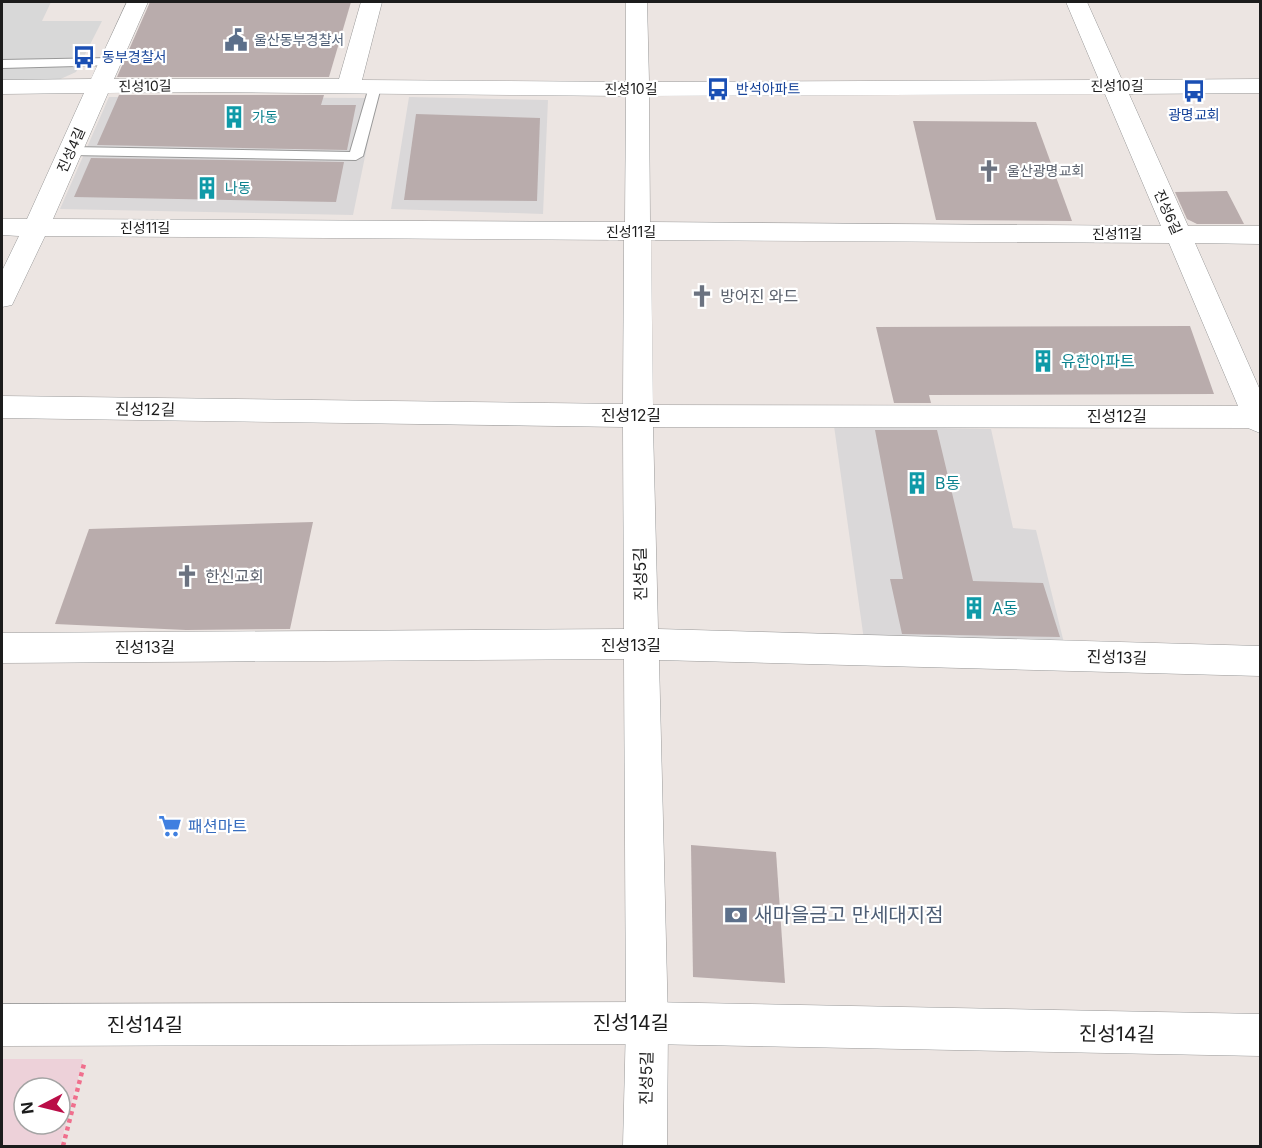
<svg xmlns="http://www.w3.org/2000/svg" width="1262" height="1148" font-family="Inter,'Noto Sans KR',sans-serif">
<rect width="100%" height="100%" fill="#ece5e2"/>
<!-- residential -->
<g fill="#dad8d9">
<polygon points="109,97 377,98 353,215 60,209"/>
<polygon points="409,97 548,100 543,214 391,209"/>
<polygon points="834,426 991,429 1013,528 1036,530 1064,643 864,640"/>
</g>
<!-- commercial -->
<path fill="#edd1d9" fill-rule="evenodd" d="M2 1059H83L60 1146H2ZM24 1088H60V1124H24Z"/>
<!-- parking -->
<polygon fill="#d8d8d8" points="2,2 51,2 42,21 102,21 76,72 56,81 2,81"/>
<!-- building -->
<g fill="#b9acac">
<polygon points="150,2 351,2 329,77 117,77"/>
<polygon points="119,95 324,95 321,105 356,105 347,150 97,145"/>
<polygon points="416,114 540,118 537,201 404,200"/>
<polygon points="913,121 1036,122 1072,221 936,220"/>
<polygon points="91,158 344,162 336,202 74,197"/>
<polygon points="1227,191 1244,224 1197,224 1187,219 1175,192"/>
<polygon points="1190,326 1214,394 929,395 931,403 894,403 876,327"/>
<polygon points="875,430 937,430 973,581 1043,583 1060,637 902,634 890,579 903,579"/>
<polygon points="313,522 290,629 186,630 55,624 89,529"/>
<polygon points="691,845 776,852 785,983 693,977"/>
</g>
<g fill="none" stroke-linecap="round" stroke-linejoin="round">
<!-- service casing -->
<g stroke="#999" stroke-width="2">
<g id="service">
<polygon points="110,58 116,62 114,65 2,68 2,60"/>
<polygon points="375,83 381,87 363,156 356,160 71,155 64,151 71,147 350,152 369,87"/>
</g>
</g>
<!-- minor casing -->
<g stroke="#999" stroke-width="1">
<path id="minor" d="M127 2H148L114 79H339L361 2H382L362 80 626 82V2H647L649 82 1099 80 1066 2H1087L1122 80 1260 79V93L1129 94 1188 226H1260V244L1195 243 1260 390V433L1248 428 653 427 658 629 1260 646V676L659 660 668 1023 667 1146H623L626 1023 624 659 2 663V633L624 629 623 427 2 418V396L623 404 624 240 45 236 12 305 2 307V271L19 236 2 235V219H27L84 93 2 94V80L91 79ZM198 92 626 96 625 222 53 219 108 93ZM1105 94 1161 226 650 222 649 96ZM651 240 1169 243 1238 406 653 405Z"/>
</g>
<!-- tertiary casing -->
<g stroke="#999" stroke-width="1">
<polygon id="tertiary" points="647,1002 1260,1014 1260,1056 647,1044 2,1046 2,1004"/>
</g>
<!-- path -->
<polyline stroke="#f06f8d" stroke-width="4.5" stroke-dasharray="4 4" stroke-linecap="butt" points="63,1146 84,1064"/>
<!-- service -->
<use href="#service" fill="#fff" fill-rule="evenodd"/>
<!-- minor -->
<use href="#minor" fill="#fff" fill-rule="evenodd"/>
<!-- tertiary -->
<use href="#tertiary" fill="#fff" fill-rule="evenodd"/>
</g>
<!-- icons -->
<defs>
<g id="civic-bare" transform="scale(1.8)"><path d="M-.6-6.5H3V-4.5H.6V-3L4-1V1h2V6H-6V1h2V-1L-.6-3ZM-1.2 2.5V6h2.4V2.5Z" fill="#5c6f8a" stroke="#fff" stroke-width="2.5" paint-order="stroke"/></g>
<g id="bus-bare" transform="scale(1.8)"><path d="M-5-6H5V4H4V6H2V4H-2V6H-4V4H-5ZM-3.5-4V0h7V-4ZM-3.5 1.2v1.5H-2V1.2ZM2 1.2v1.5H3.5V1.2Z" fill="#1a4fb4" stroke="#fff" stroke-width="2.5" paint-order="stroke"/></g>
<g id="building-bare" transform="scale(1.8)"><path d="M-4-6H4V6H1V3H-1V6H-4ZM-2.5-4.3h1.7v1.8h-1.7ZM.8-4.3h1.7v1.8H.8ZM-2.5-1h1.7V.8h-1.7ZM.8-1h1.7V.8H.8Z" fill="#0f9aa8" stroke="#fff" stroke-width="2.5" paint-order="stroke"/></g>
<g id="church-bare" transform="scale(1.8)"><path d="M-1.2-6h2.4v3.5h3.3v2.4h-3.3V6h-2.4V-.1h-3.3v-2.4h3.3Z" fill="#6b7280" stroke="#fff" stroke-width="2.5" paint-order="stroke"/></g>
<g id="supermarket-bare" transform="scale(1.8)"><path d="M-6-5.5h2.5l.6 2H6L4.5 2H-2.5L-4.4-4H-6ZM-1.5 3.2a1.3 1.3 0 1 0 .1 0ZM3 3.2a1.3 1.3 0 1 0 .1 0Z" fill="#3f7fe0" stroke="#fff" stroke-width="2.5" paint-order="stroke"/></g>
<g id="bank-bare" transform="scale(1.8)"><path d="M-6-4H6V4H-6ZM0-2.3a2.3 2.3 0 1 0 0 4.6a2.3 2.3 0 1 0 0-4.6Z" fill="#5c6f8a" stroke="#fff" stroke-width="2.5" paint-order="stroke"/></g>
</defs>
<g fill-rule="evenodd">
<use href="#civic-bare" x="236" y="40"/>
<use href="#bus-bare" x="84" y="57"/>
<use href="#bus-bare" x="718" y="89"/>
<use href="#bus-bare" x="1194" y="91"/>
<use href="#building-bare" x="234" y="117"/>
<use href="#church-bare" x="989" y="171"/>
<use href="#building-bare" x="207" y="188"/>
<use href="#church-bare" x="702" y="296"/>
<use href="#building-bare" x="1043" y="361"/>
<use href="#building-bare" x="917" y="483"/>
<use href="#church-bare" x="187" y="576"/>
<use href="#building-bare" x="974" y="608"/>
<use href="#supermarket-bare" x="170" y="826"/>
<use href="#bank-bare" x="736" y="915"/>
</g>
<g text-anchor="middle" stroke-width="4.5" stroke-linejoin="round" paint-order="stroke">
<!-- far-service labels -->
<g font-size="14" fill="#4e5e75" stroke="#fff" text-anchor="start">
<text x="254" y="45">울산동부경찰서</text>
</g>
<!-- far-transit labels -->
<g font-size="14" fill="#164399" stroke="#fff" text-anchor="start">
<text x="102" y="62">동부경찰서</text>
<text x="736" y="94">반석아파트</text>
<text x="1194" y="120" text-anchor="middle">광명교회</text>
</g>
<!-- far-street labels -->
<g font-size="14" fill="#1c1c1c" stroke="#fff">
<text transform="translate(145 86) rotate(-1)" y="5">진성10길</text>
<text x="1117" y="91">진성10길</text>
<text x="631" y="94">진성10길</text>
<text transform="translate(71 150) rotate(-66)" y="5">진성4길</text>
<text transform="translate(1168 212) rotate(66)" y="5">진성6길</text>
<text x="145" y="233">진성11길</text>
<text x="631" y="237">진성11길</text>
<text x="1117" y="239">진성11길</text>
</g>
<!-- far-culture labels -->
<g font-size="14" fill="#0d838f" stroke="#fff" text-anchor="start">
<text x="252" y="122">가동</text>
<text x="225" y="193">나동</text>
</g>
<!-- far-worship labels -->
<g font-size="14" fill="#5b616d" stroke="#fff" text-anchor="start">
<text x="1007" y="176">울산광명교회</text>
</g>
<!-- worship labels -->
<g font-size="16" fill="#5b616d" stroke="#fff" text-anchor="start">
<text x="720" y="302">방어진 와드</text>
<text x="205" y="582">한신교회</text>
</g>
<!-- culture labels -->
<g font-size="16" fill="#0d838f" stroke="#fff" text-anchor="start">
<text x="1061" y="367">유한아파트</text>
<text x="935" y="489">B동</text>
<text x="992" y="614">A동</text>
</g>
<!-- street labels -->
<g font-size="16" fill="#1c1c1c" stroke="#fff">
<text transform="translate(145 409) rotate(1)" y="6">진성12길</text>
<text x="631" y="421">진성12길</text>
<text x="1117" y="422">진성12길</text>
<text transform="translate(640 574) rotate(-91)" y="6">진성5길</text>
<text x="631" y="651">진성13길</text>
<text x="145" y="653">진성13길</text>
<text transform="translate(1117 657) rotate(2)" y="6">진성13길</text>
<text transform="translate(646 1078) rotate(-89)" y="6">진성5길</text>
</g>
<!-- shop labels -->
<g font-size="16" fill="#366cbe" stroke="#fff" text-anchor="start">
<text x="188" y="832">패션마트</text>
</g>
<!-- near-service labels -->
<g font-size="20" fill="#4e5e75" stroke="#fff" text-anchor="start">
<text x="754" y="922">새마을금고 만세대지점</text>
</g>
<!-- near-street labels -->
<g font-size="20" fill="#1c1c1c" stroke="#fff">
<text x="631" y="1030">진성14길</text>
<text x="145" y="1032">진성14길</text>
<text transform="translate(1117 1034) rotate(1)" y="7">진성14길</text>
</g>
</g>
<!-- border -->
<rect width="1262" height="1148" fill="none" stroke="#1c1c1c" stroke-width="6"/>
<!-- north arrow -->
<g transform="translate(42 1106) rotate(263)"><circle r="28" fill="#ffffff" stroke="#a4a4a4" stroke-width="1.5"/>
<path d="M0-4.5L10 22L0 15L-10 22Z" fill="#ba0d47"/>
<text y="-9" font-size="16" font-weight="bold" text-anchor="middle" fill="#1c1c1c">N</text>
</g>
</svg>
